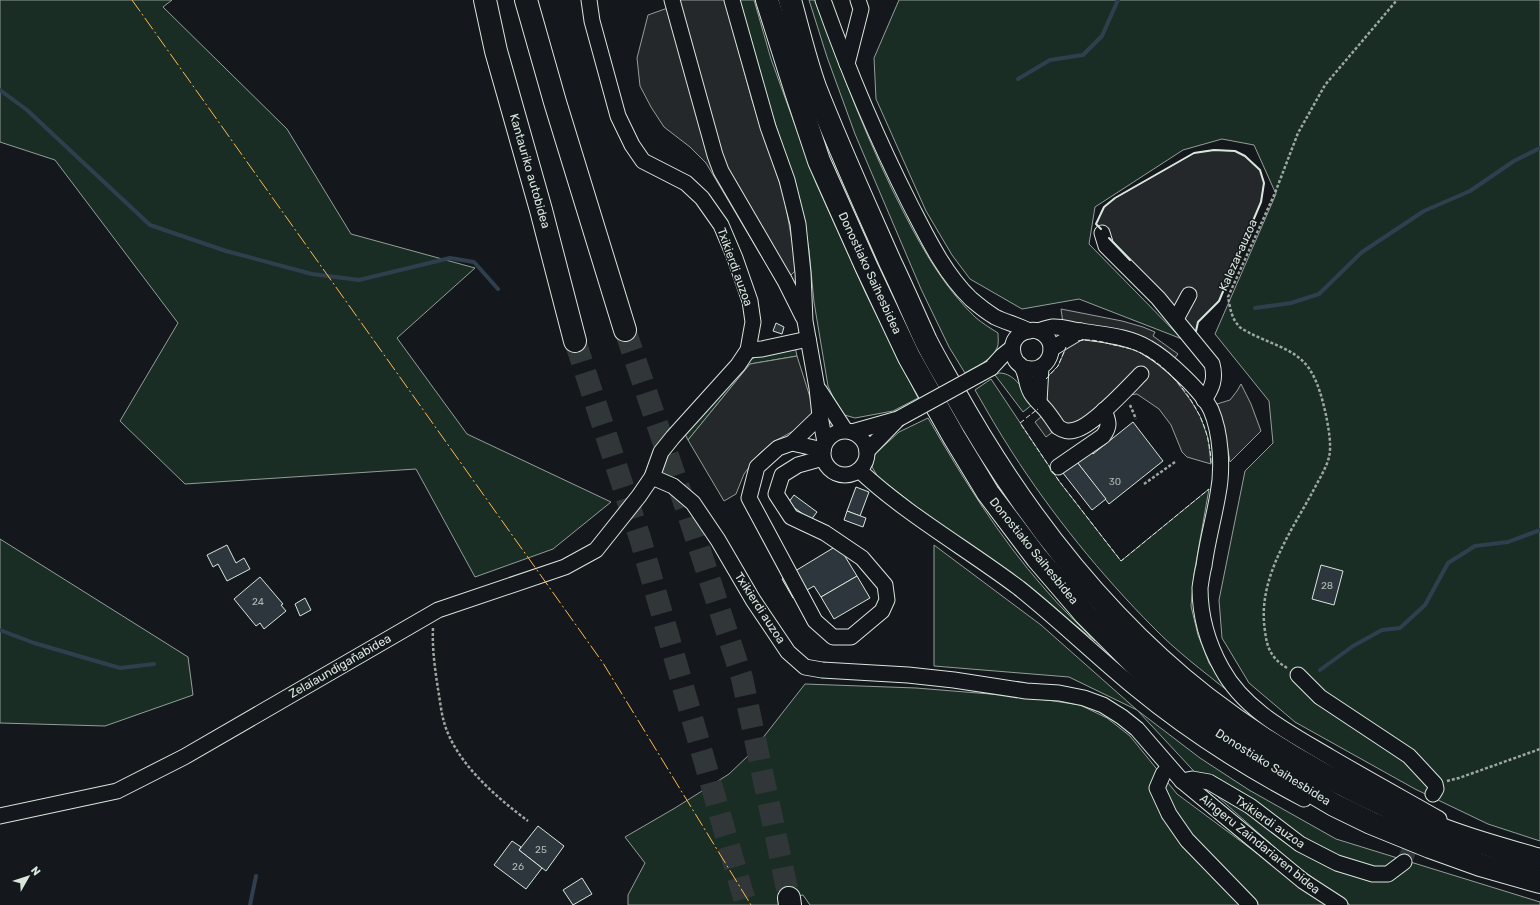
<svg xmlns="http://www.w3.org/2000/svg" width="1540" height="905" font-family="Rubik,sans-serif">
<rect width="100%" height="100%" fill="#14181c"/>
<!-- green -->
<g fill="#1a2d24" stroke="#939e99">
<polygon points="0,0 172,0 163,7 287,129 351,234 475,268 397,338 467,434 611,502 553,549 475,577 416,469 185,484 120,421 178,323 55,160 0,142"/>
<polygon points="738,0 754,0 771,59 816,183 866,294 918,398 893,411 855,418 841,414 828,386 814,302 809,250 799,197 753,55"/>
<path d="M809 0H815C842 73 869 146 905 215 924 252 945 288 975 317 982 323 990 328 998 333 998 338 999 344 997 348 992 360 975 367 965 373L949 347 921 289 855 134 827 57Z"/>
<polygon points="899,0 1540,0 1540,841 1488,824 1415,789 1295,722 1249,683 1222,638 1219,600 1245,471 1273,443 1269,401 1215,334 1276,194 1254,145 1222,139 1183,150 1095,207 1089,244 1182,339 1079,299 1022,309 970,279 952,255 926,211 876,99 874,58"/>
<polygon points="795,347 797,356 750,364 688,440 684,432 750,360 761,354"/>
<path d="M999 373C1016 373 1024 392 1033 404L1023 412 995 375Z"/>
<path d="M991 379 1059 481 1121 561 1209 489 1194 574 1191 606 1198 635 1209 663 1229 692C1203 671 1176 651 1153 627 1102 576 1051 513 1012 452 999 432 987 411 975 390Z"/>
<path d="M928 418C962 477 999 537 1044 588 1060 607 1078 624 1095 641L1009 572 935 521 878 477 872 467 875 454 899 432Z"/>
<polygon points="0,539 188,657 193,695 105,726 0,723"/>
<polygon points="934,545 1041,625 1137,710 1200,758 1249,790 1336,839 1540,902 1540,905 1350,905 1290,861 1218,797 1137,710 1069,677 934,666"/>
<polygon points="805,684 916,688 1027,697 1080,705 1107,718 1130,736 1177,794 1308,891 1330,905 810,905 803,895 784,898 780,905 628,905 628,895 645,863 625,837 675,808 729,774 751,753"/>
</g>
<!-- parking -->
<g fill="#24282b" stroke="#939e99">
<polygon points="679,0 725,0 752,100 784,196 797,269 785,281 779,286 706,163 690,147 664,127 651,107 640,86 637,58 648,15 679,4"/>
<polygon points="1214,150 1235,151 1245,156 1260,170 1264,183 1261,202 1219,301 1198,322 1196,331 1096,224 1104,207 1115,198 1194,153"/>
<polygon points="1061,309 1122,321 1143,327 1155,332 1153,336 1178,354 1174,359 1063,323"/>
<polygon points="1083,340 1102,342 1136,350 1158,364 1167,371 1177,382 1191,401 1200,416 1208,438 1211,464 1187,457 1182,452 1171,425 1159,409 1137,394 1130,395 1106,415 1054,431 1046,437 1035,422 1042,416 1050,404 1043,392 1046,378 1058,366 1066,348 1073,342"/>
<polygon points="797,356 815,413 797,429 773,442 759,454 744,474 736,494 724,501 688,440 750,364"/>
<polygon points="1241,384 1251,404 1261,431 1230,462 1225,432 1217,404 1230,400 1237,391"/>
</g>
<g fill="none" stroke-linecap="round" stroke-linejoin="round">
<!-- stream -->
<g stroke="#2f3f4d" stroke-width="4">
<polyline points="1018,79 1050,60 1083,55 1102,36 1118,0"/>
<polyline points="0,90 27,110 150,225 226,251 312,274 359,280 450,258 474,262 498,289"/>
<polyline points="1255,308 1291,303 1319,294 1362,252 1424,211 1470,191 1514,161 1540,148"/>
<polyline points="0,630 34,643 120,668 154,664"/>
<polyline points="1320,670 1353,646 1382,630 1400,628 1425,605 1448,563 1475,546 1508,542 1540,530"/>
<polyline points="250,905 256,876"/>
</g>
</g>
<!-- building -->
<g fill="#2c363c" stroke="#d8e6dc">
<polygon points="776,323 784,327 782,334 773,331"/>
<polygon points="1133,422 1163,461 1109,504 1077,462 1091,451 1093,454"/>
<polygon points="1077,462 1106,499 1092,510 1063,473"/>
<polygon points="856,487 869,492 860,516 847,511"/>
<polygon points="794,495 817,512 811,520 788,503"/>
<polygon points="847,511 866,518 863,527 844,520"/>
<polygon points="227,545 236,563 244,558 250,569 227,581 218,564 213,567 207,555"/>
<polygon points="838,545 857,576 821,597 814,586 793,598 782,579"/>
<polygon points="1321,565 1343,571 1334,605 1312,599"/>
<polygon points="857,576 870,598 834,619 821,597"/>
<polygon points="260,577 283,604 281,605 286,611 264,629 260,623 256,626 234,599"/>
<polygon points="305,598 311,610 300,616 295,604"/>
<polygon points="538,826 564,846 546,871 519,850"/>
<polygon points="512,841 521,847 519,850 542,868 526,889 494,865"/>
<polygon points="582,878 592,894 573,905 563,890"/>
</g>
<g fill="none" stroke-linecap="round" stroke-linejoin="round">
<!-- minor-tunnel -->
<polyline stroke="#313739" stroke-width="15" stroke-dasharray="15 8" stroke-linecap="butt" points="1404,862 1433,794"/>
<!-- highway-tunnel -->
<g stroke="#313739" stroke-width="22" stroke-dasharray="22 11" stroke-linecap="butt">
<polyline points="625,330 688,514 742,678 789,898"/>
<polyline points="575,341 640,538 746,905"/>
</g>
<!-- minor casing -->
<g stroke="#d8e6dc" stroke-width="17">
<g id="minor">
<polyline points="672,0 715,155 721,171 785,281 803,317"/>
<polyline points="732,0 768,127 787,180 798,224 803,273 805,321 817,388 820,416 825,442"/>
<path d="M823 0C848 70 877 139 910 204 927 237 944 273 971 299 978 305 987 312 995 317 1005 322 1018 325 1029 331"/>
<polyline points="847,64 861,9 858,0"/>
<path d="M1102 233 1106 246 1158 298 1212 364C1216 379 1212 388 1204 400"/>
<polyline points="1176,319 1189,295"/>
<path d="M1037 331C1042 330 1047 328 1052 327 1062 326 1071 330 1081 331 1104 335 1128 336 1148 348 1166 358 1202 391 1211 410 1221 433 1223 469 1218 494 1214 518 1207 542 1204 566 1202 573 1201 581 1200 588 1200 617 1208 644 1222 669 1245 711 1290 733 1330 757 1366 778 1402 798 1439 819"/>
<polyline points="1051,349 1081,331"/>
<polyline points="748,350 762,349 808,339"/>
<path d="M1022 367C1049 378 1063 341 1038 331 1032 329 1023 331 1018 336 1011 342 1011 353 1016 361 1017 363 1021 365 1022 367 1027 375 1026 385 1031 393 1034 398 1039 403 1043 407 1049 413 1053 420 1058 427 1064 431 1068 432 1075 430 1093 426 1127 388 1141 374"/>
<polyline points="991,368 1002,356 1012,348"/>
<polyline points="819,390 845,430"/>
<polyline points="1039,402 1041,367"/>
<circle cx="845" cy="453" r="22"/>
<polyline points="852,432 898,419"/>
<polyline points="792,443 820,416"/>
<polyline points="823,450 792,443 778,448 757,467 749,498 815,621 833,637 851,637 882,611 887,600 885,585 862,558 825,533 791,517 776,494 782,475 798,465 823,458"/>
<polyline points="867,451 897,420"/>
<path d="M1058 467 1103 436C1111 425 1108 421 1104 410"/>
<path d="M859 470C907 515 966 548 1019 588 1059 620 1096 656 1135 688 1187 731 1245 768 1304 799"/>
<polyline points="652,477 673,486 693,503 718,540 753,600 788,652 805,667 822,670 908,675 954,680 1026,691 1059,693 1084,698 1103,705 1122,717 1137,729 1182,781 1303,881 1340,905"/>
<polyline points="1298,675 1320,697 1409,756 1435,784 1436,789 1433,794"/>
<polyline points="1169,767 1163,774 1157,788 1169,814 1187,840 1250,905"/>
<polyline points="1182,781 1192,779 1209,782 1250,806 1300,844 1337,863 1373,874 1388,874 1404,862"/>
<polyline points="0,816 117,791 184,757 438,610 565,567 596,550 639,496 652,477 661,452 673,437 738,365 748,350 753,322 750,301 735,258 721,225 702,198 686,183 643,161 632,145 618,116 592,21 589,0"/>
</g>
</g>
<!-- highway casing -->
<g stroke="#d8e6dc" stroke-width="24">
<g id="highway">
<polyline points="485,0 496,51 541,210 575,341"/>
<polyline points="526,0 555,102 625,330"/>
<polyline points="767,0 796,92 819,161 866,266 909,357 954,437 988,493 1037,558 1085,614 1139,668 1193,715 1240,749 1290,779 1334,805 1371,823 1430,847 1480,865 1540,882"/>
<path d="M790 0C798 29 805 59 815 87 838 146 865 205 891 264 903 289 914 315 926 341 934 357 943 372 952 388 1017 505 1100 615 1206 698 1276 752 1355 795 1436 827 1470 841 1506 850 1540 860"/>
<polyline points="789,898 790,905"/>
</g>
</g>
<!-- path -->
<g stroke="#9da8a2" stroke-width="2.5" stroke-dasharray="3 2" stroke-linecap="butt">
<polyline points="1130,405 1136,419"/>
<polyline points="1144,484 1175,462"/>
<path d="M433 628C432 649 435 669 438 689 440 700 441 712 444 722 455 762 496 797 528 821"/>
<path d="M1287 668C1271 658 1267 648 1265 631 1257 580 1289 535 1312 493 1318 481 1326 469 1329 457 1332 445 1328 426 1326 415 1322 398 1318 381 1308 367 1294 348 1267 343 1248 332 1244 330 1240 328 1238 325 1231 317 1230 307 1228 297L1275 193 1298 133 1325 85 1397 0"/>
<polyline points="1447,781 1459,778 1540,749"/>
</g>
<!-- minor -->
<use href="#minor" stroke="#14181c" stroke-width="15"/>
<!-- highway -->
<use href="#highway" stroke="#14181c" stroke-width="22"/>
<!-- minor-bridge casing -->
<g stroke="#d8e6dc" stroke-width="17" stroke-linecap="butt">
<polyline id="minor-bridge" points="898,419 991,368"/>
</g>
<!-- minor-bridge -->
<use href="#minor-bridge" stroke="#14181c" stroke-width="15"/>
<!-- fence -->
<g stroke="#d8e6dc" stroke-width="1" stroke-dasharray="5 2" stroke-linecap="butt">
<path d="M1078 341C1090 338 1103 342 1114 345 1124 347 1134 349 1143 354 1172 369 1202 408 1208 440 1210 448 1211 456 1211 464"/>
<polyline points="1046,379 1058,366 1066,347"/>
<polyline points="1026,418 1038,409"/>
<polyline points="1024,420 1020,423 1059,481 1121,561 1209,489"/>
</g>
<!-- wall -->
<g stroke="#d8e6dc" stroke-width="2">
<polyline points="1101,229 1096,224 1104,207 1115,198 1194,153 1214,150 1235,151 1245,156 1260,170 1264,183 1261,202 1219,301 1198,322 1196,331"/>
<polyline points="1109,238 1130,260"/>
</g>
<!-- power -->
<polyline stroke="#ffb74d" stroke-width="1" stroke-dasharray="14 3 2 3" stroke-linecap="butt" points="132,0 603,663 751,905"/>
</g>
<g text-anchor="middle" stroke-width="3" stroke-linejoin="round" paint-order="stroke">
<!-- number labels -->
<g font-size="10" fill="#adbab4">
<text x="1115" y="485">30</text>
<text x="1327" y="589">28</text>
<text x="258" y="605">24</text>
<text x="541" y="853">25</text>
<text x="518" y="870">26</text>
</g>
<!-- street labels -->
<g font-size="12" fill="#d8e6dc" stroke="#14181c">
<text transform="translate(530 171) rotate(74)" y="4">Kantauriko autobidea</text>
<text transform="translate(1238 255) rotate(-66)" y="4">Kalezar auzoa</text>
<text transform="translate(735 267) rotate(70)" y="4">Txikierdi auzoa</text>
<text transform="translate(870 273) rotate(65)" y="4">Donostiako Saihesbidea</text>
<text transform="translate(1034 551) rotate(51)" y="4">Donostiako Saihesbidea</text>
<text transform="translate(760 608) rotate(57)" y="4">Txikierdi auzoa</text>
<text transform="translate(340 666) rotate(-30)" y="4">Zelaiaundigañabidea</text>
<text transform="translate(1273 767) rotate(32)" y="4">Donostiako Saihesbidea</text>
<text transform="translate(1270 822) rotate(35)" y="4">Txikierdi auzoa</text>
<text transform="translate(1260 844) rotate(39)" y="4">Aingeru Zaindariaren bidea</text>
</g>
</g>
<!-- north arrow -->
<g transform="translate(28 877) rotate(51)" stroke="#14181c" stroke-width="3" paint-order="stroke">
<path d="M0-3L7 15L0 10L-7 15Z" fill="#d8e6dc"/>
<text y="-6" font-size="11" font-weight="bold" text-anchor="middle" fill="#d8e6dc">N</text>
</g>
</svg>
